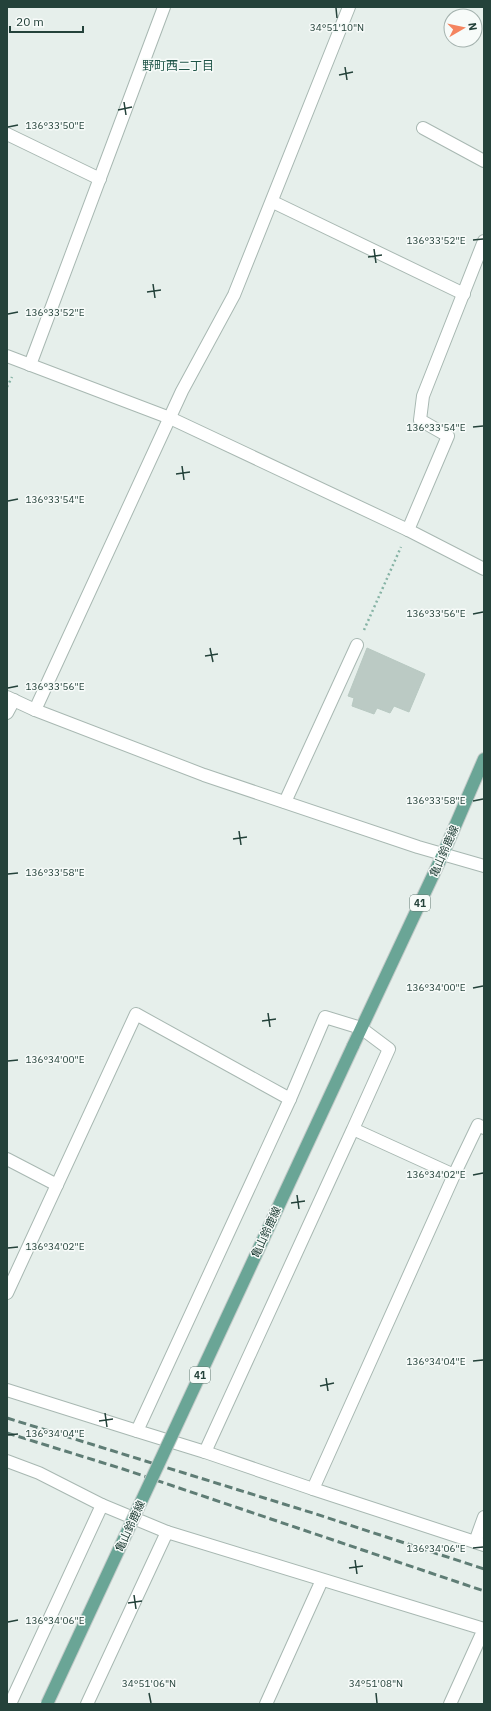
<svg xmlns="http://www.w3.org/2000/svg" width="491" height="1711" font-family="'IBM Plex Sans','Noto Sans JP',sans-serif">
<rect width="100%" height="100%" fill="#e6efeb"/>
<!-- building -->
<polygon fill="#bbcac4" stroke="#b8c9c2" points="367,648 425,674 409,712 394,706 390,713 377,708 374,714 352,706 354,698 348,696"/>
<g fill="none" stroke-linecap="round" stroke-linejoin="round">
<!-- minor casing -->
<g stroke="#a8b8b2" stroke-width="14">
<g id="minor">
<polyline points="423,128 484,161"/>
<polyline points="7,134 100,179"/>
<polyline points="273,202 464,294"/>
<polyline points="7,356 170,418 408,530 484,569"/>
<polyline points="30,365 164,7"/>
<polyline points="408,530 448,436 420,420 423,396 484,241"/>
<polyline points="7,697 35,710 204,775 418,847 484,866"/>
<polyline points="35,710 182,391 234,295 349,7"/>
<polyline points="7,713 14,700"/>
<polyline points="285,802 357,645"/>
<polyline points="7,1159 57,1185"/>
<polyline points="454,1175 478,1125 484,1128"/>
<polyline points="7,1293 136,1014 290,1099"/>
<polyline points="7,1390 137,1431 290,1099 325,1017 361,1028 389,1049 353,1129 454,1175 313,1489 205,1452 353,1129"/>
<polyline points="137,1431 205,1452"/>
<polyline points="7,1461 39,1473 102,1505 10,1704"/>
<polyline points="313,1489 484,1545"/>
<polyline points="102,1505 167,1532"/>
<polyline points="475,1542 484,1517"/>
<polyline points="87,1704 167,1532 484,1629 450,1704"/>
<polyline points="266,1704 322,1580"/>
</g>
</g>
<!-- major casing -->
<g stroke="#c2cac8" stroke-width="14">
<polyline id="major" points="353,1046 443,854 484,759"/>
</g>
<!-- path -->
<g stroke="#86b3a5" stroke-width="2.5" stroke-dasharray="2 3" stroke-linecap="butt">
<polyline points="7,387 12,377"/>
<polyline points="364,630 401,547"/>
</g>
<!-- minor -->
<use href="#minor" stroke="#fff" stroke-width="12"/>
<!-- major -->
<use href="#major" stroke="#6aa596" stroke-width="12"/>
<!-- rail -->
<g stroke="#5f7d75" stroke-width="3" stroke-dasharray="8 4" stroke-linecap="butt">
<polyline points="7,1418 316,1514 484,1569"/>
<polyline points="7,1433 123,1469 484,1591"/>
</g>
<!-- major-bridge casing -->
<g stroke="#c2cac8" stroke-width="14" stroke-linecap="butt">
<polyline id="major-bridge" points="47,1704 353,1046"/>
</g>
<!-- major-bridge -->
<use href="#major-bridge" stroke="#6aa596" stroke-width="12"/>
</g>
<!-- ticks -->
<path fill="none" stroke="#24423a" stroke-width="1.5" d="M336 8 337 18M345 67 347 80M339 75 353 72M124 102 126 115M118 110 132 107M8 127 18 125M473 240 483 239M374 249 376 263M368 257 382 255M153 284 155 298M147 292 161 290M8 314 18 312M473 427 483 426M182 466 184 480M176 474 190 472M8 501 18 499M473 614 483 612M210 648 213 662M205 656 218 654M8 688 18 686M473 801 483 799M239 831 241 845M233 839 247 837M8 874 18 873M473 988 483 986M268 1013 270 1027M262 1021 276 1019M8 1061 18 1060M473 1175 483 1173M297 1195 299 1209M291 1203 305 1201M8 1248 18 1247M473 1361 483 1360M326 1378 328 1391M320 1386 334 1383M105 1413 107 1427M99 1421 113 1419M8 1435 18 1434M473 1548 483 1547M355 1560 357 1574M349 1568 363 1566M134 1595 136 1609M128 1603 142 1601M8 1622 18 1620M149 1693 151 1703M376 1693 377 1703"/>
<g text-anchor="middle" stroke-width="3" stroke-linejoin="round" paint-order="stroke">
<!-- shield labels -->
<g fill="#f7fbf9" stroke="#637a73" stroke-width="1">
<rect x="410" y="895" width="20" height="16" rx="3"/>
<rect x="190" y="1367" width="20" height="16" rx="3"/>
</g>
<g font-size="10" font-weight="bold" fill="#24423a">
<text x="420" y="907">41</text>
<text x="200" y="1379">41</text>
</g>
<!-- street labels -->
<g font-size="11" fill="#24423a" stroke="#f7fbf9">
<text transform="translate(444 851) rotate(-66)" y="4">亀山鈴鹿線</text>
<text transform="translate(266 1232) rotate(-65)" y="4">亀山鈴鹿線</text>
<text transform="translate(130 1526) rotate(-65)" y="4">亀山鈴鹿線</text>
</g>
<!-- neighbourhood labels -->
<g font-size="12" fill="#1f5548" stroke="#f7fbf9">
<text x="178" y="70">野町西二丁目</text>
</g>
</g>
<g font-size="10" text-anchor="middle" fill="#24423a" stroke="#f7fbf9" stroke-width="3" stroke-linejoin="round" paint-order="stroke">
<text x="337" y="31">34°51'10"N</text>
<text x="55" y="129">136°33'50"E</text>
<text x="436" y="244">136°33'52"E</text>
<text x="55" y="316">136°33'52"E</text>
<text x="436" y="431">136°33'54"E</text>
<text x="55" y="503">136°33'54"E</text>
<text x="436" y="617">136°33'56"E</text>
<text x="55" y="690">136°33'56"E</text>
<text x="436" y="804">136°33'58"E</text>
<text x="55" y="876">136°33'58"E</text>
<text x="436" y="991">136°34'00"E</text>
<text x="55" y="1063">136°34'00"E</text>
<text x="436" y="1178">136°34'02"E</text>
<text x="55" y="1250">136°34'02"E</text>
<text x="436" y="1365">136°34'04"E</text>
<text x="55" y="1437">136°34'04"E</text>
<text x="436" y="1552">136°34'06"E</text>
<text x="55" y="1624">136°34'06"E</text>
<text x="149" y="1687">34°51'06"N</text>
<text x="376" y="1687">34°51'08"N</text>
</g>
<!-- border -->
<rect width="491" height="1711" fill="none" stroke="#24423a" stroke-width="16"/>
<!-- north arrow -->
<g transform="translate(463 28) rotate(81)"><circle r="19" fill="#f7fbf9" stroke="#a3b1ad"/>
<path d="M0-3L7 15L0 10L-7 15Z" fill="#f4845f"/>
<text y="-6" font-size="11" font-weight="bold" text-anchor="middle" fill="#24423a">N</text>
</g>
<!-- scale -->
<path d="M10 26v6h73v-6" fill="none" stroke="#24423a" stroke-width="2"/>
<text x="16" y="26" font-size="12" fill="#24423a" stroke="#f7fbf9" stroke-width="3" paint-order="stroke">20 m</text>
</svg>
